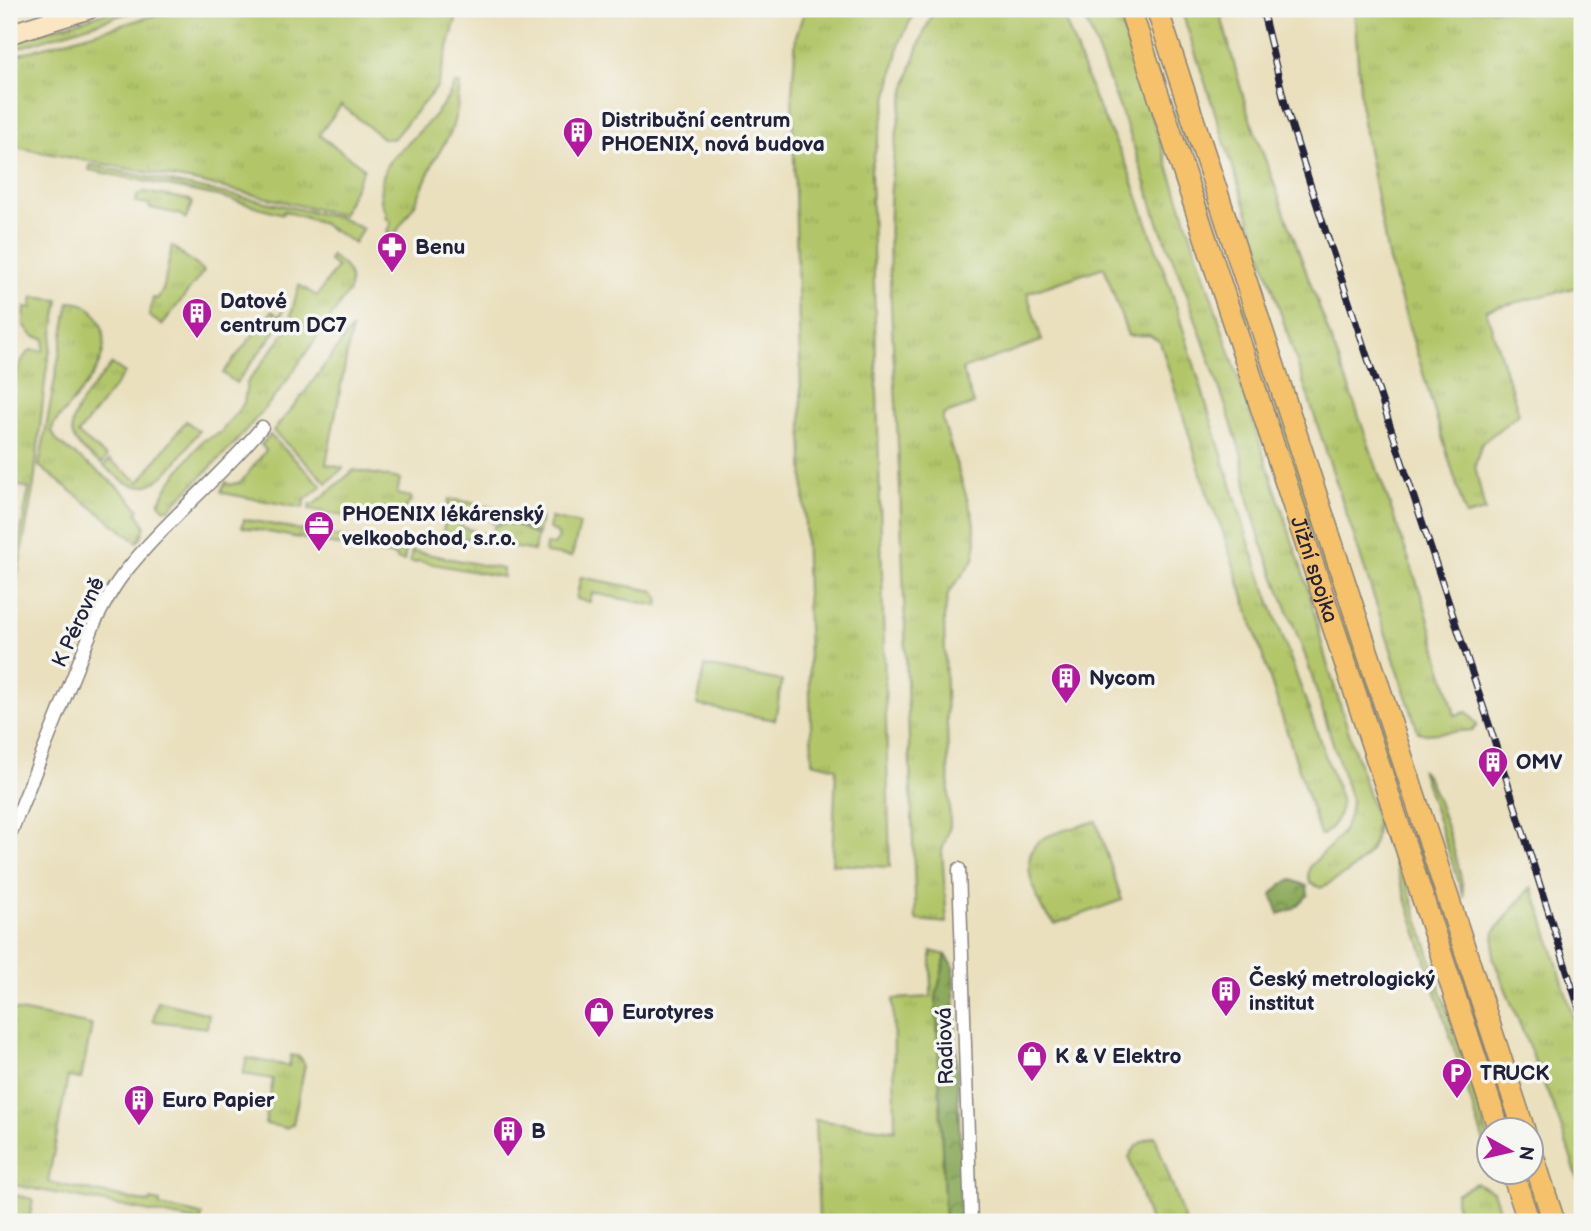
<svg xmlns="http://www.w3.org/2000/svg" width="1591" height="1231" font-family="'Balsamiq Sans',sans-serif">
<defs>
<pattern id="grass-tufts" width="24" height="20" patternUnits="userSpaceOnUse" patternTransform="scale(1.75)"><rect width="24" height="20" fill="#b2c669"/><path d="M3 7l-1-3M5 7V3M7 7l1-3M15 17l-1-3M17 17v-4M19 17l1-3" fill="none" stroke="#99aa5c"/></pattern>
<pattern id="forest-crowns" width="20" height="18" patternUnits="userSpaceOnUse" patternTransform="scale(1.75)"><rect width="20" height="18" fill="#8dab5d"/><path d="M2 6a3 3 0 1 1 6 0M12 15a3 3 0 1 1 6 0" fill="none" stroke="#738b4e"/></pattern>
</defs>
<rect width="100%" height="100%" fill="#f6f6f2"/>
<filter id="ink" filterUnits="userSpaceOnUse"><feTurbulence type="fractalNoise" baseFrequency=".0143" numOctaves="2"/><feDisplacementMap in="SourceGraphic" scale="14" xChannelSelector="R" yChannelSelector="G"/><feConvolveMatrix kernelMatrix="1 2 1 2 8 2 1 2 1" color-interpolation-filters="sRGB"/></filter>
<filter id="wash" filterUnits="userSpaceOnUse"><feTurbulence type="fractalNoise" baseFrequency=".00686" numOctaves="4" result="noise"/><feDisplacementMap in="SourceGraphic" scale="28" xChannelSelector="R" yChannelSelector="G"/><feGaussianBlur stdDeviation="1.57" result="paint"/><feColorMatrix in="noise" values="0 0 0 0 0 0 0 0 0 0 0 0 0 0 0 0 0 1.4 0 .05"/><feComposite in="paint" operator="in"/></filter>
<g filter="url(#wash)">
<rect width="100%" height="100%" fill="#eae0be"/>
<!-- grass -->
<g fill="url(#grass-tufts)" stroke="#6a7452" stroke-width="2">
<polygon points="118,9 140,9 9,51 9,43 13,41"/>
<polygon points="177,9 459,9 437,87 393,139 383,138 341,105 319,135 364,168 342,215 198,182 9,146 9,57"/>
<polygon points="805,9 916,9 900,42 871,170 890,867 832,864 836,768 812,762 792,94 796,36"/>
<path d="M935 9H1059L1065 20 1096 102 1127 166 1173 296 1251 549 1341 799C1341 815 1335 825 1323 835H1320L1221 526 1210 502 1160 342 1149 335 1128 336 1104 267 1027 293 1042 341 962 369 974 404 943 415V421L973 518 976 540 974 559 948 594 944 618 950 826 942 851 947 923 916 920C910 786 906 651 901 517 899 460 896 403 893 347 887 233 882 113 935 9Z"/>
<path d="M1080 9H1116L1307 585 1326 660 1376 818C1380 858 1350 871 1321 888L1310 883 1308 875 1310 866C1332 844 1350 833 1351 800L1305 655 1261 542 1248 497 1241 453 1226 407 1185 289 1159 225 1130 135 1089 28Z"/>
<polygon points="1181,9 1219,9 1247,110 1350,391 1424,603 1455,715 1467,712 1477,725 1473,730 1426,734 1418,732"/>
<polygon points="1354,9 1582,9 1582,286 1486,310 1519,414 1482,443 1475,466 1485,511 1466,516 1388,257 1362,117"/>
<path d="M455 84H460L457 110 451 132 434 161 415 204 393 237 387 231 391 223 385 217 387 213C376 202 381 178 387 165 391 158 400 151 406 145 425 126 444 108 455 84Z"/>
<polygon points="1176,109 1179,109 1517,1129 1509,1129 1174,112"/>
<polygon points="90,165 341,218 363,229 354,243 319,222 284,211 283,214 222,197 89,170"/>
<polygon points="145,192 190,200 192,203 186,219 179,214 150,208 149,204 135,202 138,195"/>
<polygon points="172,246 204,271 162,325 149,316 153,298 157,299 163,290"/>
<path d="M331 256C345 265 354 274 349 291L279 392 234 444 169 509H165L159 503 169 484 202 441 220 433 244 403 247 383 287 330 299 285 317 296 337 267 329 261Z"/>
<path d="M33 297 59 300 46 373 34 484 9 621V585L11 584 29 488 9 484C9 452 3 370 31 350L43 351 45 339 33 336 24 325 25 307 31 308Z"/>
<path d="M69 302C83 302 92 306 99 320 119 359 76 396 54 424L52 431 57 441C84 463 119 482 139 510L137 513 145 525 141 538 137 542 39 466Z"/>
<polygon points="283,310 277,329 236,383 223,373 272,311 279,316"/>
<polygon points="352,328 326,464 343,468 327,483 273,431 299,400"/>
<path d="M112 364 125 373 78 434 107 457 102 464C92 457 79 450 74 438 63 415 99 381 112 364Z"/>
<path d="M186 421 199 431C183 451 159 499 127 483 119 479 112 472 104 466L110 460 139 482Z"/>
<polygon points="270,435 322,486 305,500 303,508 223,493 221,491 226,482 229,485 241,482 266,450 261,445"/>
<polygon points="354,470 400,479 397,494 411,497 411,501 393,522 383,524 309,509 310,504 313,505"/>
<polygon points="449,499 479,504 478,512 464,512 459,518 462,527 474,531 472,540 447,536 443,532"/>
<path d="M485 506 541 516 538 534C522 526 510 517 493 523L484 514Z"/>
<polygon points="551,518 580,524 572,557 545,553 546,544 554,545 559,538 556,532 549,529"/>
<polygon points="244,519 312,532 310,540 242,527"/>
<polygon points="506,523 516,525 537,536 534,551 478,541 480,533 490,533 494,530 494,526"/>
<polygon points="322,534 406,550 404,561 396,559 396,556 320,542"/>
<polygon points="412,551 503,569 503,577 417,561 416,563 410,562"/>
<polygon points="581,577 654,591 659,598 658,606 592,593 590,602 576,599"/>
<path d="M1421 769C1436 783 1463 875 1464 898Z"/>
<path d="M1096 821 1122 900 1055 924C1051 918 1044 913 1041 907 1032 887 1018 852 1044 838 1059 830 1079 827 1096 821Z"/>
<polygon points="1397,853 1489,1140 1489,1158 1394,861 1394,854"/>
<polygon points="1531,887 1541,911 1582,1046 1582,1192 1559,1121 1493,958 1495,931"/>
<polygon points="931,951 946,955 936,997 945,1222 819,1222 815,1120 895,1130 893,999 931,997"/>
<polygon points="158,1001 209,1014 207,1028 153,1021"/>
<polygon points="9,1009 92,1025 81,1079 68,1077 48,1182 150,1203 151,1200 160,1202 160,1206 202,1215 201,1222 9,1184"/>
<polygon points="291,1055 300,1057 305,1065 293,1124 286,1128 265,1124 273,1079 243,1074 247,1058 289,1066"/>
<path d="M1155 1136 1185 1222H1150L1129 1157C1135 1145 1143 1140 1155 1136Z"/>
<polygon points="1476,1183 1493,1191 1503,1222 1457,1222 1456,1194"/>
<polygon points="9,1194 33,1199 29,1222 9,1222"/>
</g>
<!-- forest -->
<g fill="url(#forest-crowns)" stroke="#58664c" stroke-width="2">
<polygon points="1292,880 1307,886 1308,895 1293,909 1279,914 1272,894 1282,884"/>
<polygon points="946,955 953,965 963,1222 945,1222 936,997"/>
</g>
<!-- pitch -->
<polygon fill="#b2c669" stroke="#6a7452" stroke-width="2" points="705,666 782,681 775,720 697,705"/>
</g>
<g filter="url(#ink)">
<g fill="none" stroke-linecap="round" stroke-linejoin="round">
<!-- minor casing -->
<g stroke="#86817c" stroke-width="15">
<g id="minor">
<path d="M9 837 95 622C103 607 111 590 122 576 164 522 219 479 262 427"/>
<polyline points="959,869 971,1222"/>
</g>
</g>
<!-- secondary casing -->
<g stroke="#86817c" stroke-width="22">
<polyline id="secondary" points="9,34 89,9"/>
</g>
<!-- trunk casing -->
<g stroke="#86817c" stroke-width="24">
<g id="trunk">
<path id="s1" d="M1130 9 1499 1130"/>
<polyline points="1157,9 1524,1130"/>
<polyline points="1532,1153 1554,1222"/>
<polyline points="1512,1172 1529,1222"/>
</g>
</g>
<!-- minor -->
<use href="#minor" stroke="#fff" stroke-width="12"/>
<!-- secondary -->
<use href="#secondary" stroke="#fbe6c4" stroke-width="19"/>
<!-- trunk -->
<use href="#trunk" stroke="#f5c16b" stroke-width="21"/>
<!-- rail casing -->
<g stroke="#22223b" stroke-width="7">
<polyline id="rail" points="1262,9 1286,108 1312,190 1489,724 1582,1018"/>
</g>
<!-- rail -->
<use href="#rail" stroke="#f6f6f2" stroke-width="4.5" stroke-dasharray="13" stroke-linecap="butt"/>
</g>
</g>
<!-- icons -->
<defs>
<g id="building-pin" transform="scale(1.575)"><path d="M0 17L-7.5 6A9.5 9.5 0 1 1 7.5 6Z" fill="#b5179e" stroke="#f6f6f2"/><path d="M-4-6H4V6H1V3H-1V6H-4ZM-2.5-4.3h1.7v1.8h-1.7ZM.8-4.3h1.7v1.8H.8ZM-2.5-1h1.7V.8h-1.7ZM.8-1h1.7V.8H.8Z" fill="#fff"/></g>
<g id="pharmacy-pin" transform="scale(1.575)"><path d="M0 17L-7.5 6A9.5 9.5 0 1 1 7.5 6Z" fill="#b5179e" stroke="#f6f6f2"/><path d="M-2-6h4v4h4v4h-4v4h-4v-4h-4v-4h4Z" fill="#fff"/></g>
<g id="office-pin" transform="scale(1.575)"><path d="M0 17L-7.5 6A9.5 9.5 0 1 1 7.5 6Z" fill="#b5179e" stroke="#f6f6f2"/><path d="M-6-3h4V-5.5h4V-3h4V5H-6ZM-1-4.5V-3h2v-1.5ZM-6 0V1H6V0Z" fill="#fff"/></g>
<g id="shop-pin" transform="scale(1.575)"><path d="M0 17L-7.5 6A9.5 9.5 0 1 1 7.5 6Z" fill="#b5179e" stroke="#f6f6f2"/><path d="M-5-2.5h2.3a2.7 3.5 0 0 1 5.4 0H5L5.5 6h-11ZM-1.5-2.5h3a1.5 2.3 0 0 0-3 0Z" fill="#fff"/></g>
<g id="parking-pin" transform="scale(1.575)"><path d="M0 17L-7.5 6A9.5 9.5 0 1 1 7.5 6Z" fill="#b5179e" stroke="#f6f6f2"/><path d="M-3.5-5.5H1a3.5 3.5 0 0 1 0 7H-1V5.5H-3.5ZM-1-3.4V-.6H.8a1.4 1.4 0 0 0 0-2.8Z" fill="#fff"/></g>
</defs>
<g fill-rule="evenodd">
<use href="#building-pin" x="578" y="132"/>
<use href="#pharmacy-pin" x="392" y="247"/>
<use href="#building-pin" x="197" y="313"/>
<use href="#office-pin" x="319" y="526"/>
<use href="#building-pin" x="1066" y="678"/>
<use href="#building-pin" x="1493" y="762"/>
<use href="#building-pin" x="1226" y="991"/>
<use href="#shop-pin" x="599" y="1012"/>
<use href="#shop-pin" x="1032" y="1056"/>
<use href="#parking-pin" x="1457" y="1073"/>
<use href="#building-pin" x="139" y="1100"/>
<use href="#building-pin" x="508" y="1131"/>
</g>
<g text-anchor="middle" stroke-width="7" stroke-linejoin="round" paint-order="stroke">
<!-- poi labels -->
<g font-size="21" font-weight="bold" fill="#22223b" stroke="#f6f6f2" text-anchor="start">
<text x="601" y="127">Distribuční centrum<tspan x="601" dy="24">PHOENIX, nová budova</tspan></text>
<text x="415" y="254">Benu</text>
<text x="220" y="308">Datové<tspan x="220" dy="24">centrum DC7</tspan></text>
<text x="342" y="521">PHOENIX lékárenský<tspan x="342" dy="24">velkoobchod, s.r.o.</tspan></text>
<text x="1089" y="685">Nycom</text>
<text x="1516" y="769">OMV</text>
<text x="1249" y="986">Český metrologický<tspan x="1249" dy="24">institut</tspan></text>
<text x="622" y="1019">Eurotyres</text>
<text x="1055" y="1063">K &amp; V Elektro</text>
<text x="1480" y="1080">TRUCK</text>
<text x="162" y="1107">Euro Papier</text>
<text x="531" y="1138">B</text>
</g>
<!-- street labels -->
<g font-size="21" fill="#22223b" stroke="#f6f6f2">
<text dy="7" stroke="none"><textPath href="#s1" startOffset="590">Jižní spojka</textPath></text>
<text transform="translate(78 622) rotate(-65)" y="7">K Pérovně</text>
<text transform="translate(945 1046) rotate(-92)" y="7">Radiová</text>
</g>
</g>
<!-- margin -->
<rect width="1591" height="1231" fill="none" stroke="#f6f6f2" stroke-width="35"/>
<!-- north arrow -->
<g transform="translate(1510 1151) rotate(98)"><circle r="33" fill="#f6f6f2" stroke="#a1a1a9" stroke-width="2"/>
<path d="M0-5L12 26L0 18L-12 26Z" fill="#b5179e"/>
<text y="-10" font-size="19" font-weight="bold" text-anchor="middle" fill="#22223b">N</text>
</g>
</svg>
